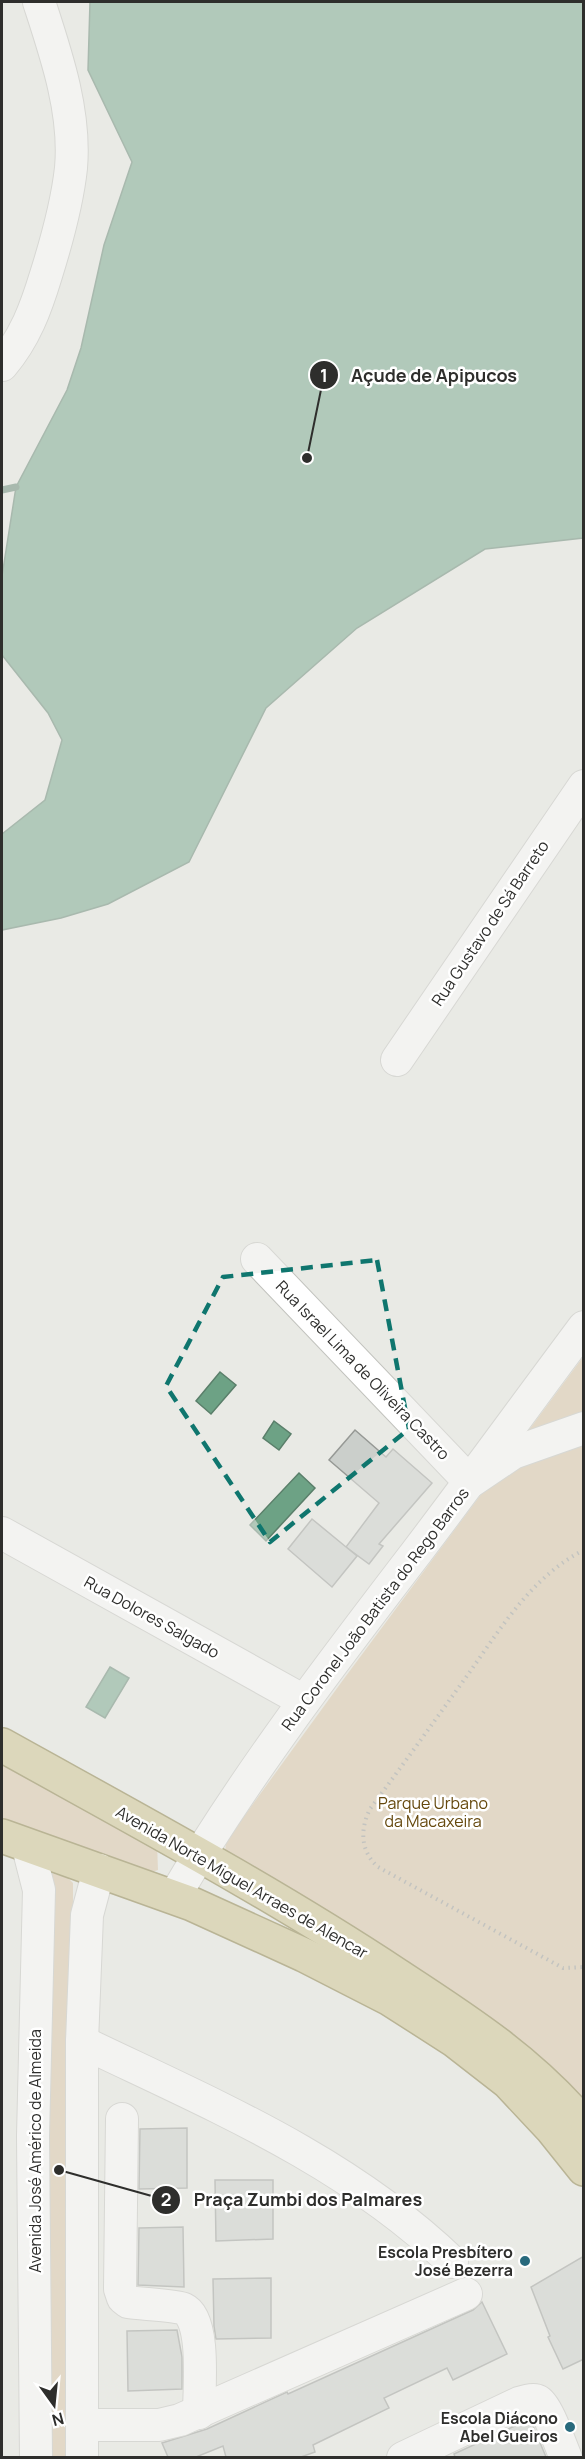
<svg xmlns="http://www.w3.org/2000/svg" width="585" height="2459" font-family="Manrope,sans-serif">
<rect width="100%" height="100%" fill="#e9eae5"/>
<!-- green -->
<g fill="#d9c4a3">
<polygon points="583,1357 583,2107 225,1854 226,1841 343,1680"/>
<polygon points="2,1759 157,1843 158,1870 144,1875 2,1825"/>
<polygon points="51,1873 68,1878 73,1883 72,2457 45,2458 48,1874"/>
</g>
<!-- water -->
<g fill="#6da285" stroke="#5a7f6a" stroke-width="1.5">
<polygon points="90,2 583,2 583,538 485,549 357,628 266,708 189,862 108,904 61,918 2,930 2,834 45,800 62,740 48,713 2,655 2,576 16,487 67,390 81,348 104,245 132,162 88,70"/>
<polygon points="220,1372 236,1385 211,1414 196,1401"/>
<polygon points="274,1421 291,1434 279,1450 263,1438"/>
<polygon points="299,1473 315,1488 266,1541 250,1525"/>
<polygon points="110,1667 129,1678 105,1718 86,1707"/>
</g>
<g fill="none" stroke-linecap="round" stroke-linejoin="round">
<!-- stream -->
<polyline stroke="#5a7f6a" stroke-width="7" points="2,490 16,487"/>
</g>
<!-- building -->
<g fill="#cbcfcb" stroke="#969995" stroke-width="1.5">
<polygon points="355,1430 386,1457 393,1449 432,1483 379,1544 383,1546 369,1564 346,1547 379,1503 329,1460"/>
<polygon points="312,1519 357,1556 332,1587 288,1549"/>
<polygon points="187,2128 187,2188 139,2189 140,2129"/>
<polygon points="215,2180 273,2180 273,2239 216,2241"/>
<polygon points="183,2227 184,2287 138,2285 139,2228"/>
<polygon points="584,2256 584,2359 563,2369 548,2337 550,2336 531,2287"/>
<polygon points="271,2278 271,2338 216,2339 214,2326 213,2279"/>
<polygon points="482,2302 507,2354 453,2380 447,2368 384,2398 389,2408 313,2445 315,2452 301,2457 226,2457 223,2446 196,2457 168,2457 162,2443 207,2429 287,2392 288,2394 473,2310"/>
<polygon points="177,2330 182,2357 182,2389 128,2391 127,2331"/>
<polygon points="530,2419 546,2457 455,2457 454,2454"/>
</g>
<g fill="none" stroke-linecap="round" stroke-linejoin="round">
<!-- minor casing -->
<g stroke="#c2c3be" stroke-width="34">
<g id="minor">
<path d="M2 365C25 338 36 308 46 275 57 240 67 205 71 168 76 112 56 54 39 2"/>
<polyline points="397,1060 584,786"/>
<polyline points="257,1259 470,1482 513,1453 584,1428"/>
<polyline points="2,1533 304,1701"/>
<polyline points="28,1847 39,1890 33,2136 36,2458"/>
<path d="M174 1897C245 1776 331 1664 416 1553 473 1478 528 1402 584 1327"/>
<path d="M82 2042C213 2105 346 2160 452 2262"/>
<path d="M122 2119 120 2289 123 2298 128 2302C140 2304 175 2305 184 2309 206 2319 199 2391 199 2413"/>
<polyline points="82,2425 159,2425 180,2420 466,2294"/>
<polyline points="82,2458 82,2042 87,1915 99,1870"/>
<path d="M403 2458 519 2403C524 2402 533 2398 538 2401 547 2405 561 2447 566 2458"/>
</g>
</g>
<!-- major casing -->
<g stroke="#7f7434" stroke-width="36">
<g id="major">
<path d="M2 1745C135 1819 270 1891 397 1975 466 2020 530 2061 584 2125"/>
<polyline points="2,1836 192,1904 304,1955 390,1999 454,2040 508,2082 552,2129 584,2169"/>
</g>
</g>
<!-- path -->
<path stroke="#959692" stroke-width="4" stroke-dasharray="1.5 4.5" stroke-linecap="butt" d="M584 1550C530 1577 498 1633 464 1680 433 1723 402 1766 370 1809 360 1829 360 1851 378 1867L563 1968 584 1967"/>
<!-- minor -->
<use href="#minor" stroke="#fff" stroke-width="32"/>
<!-- major -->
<use href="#major" stroke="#ccc288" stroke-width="33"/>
</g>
<!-- marked area -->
<path d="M0 0H585V2459H0ZM377 1260 409 1429 270 1542 166 1386 223 1277Z" fill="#e9eae5" fill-opacity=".55" fill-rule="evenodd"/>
<path fill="none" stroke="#0f766e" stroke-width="4.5" stroke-dasharray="12 8" stroke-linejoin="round" d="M377 1260 409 1429 270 1542 166 1386 223 1277Z"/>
<!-- markers -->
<g fill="#286a7d" stroke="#fff" stroke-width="2">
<circle cx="525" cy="2261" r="6"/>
<circle cx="570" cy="2427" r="6"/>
</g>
<g text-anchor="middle" stroke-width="5" stroke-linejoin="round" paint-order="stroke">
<!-- street labels -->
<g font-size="16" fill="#2e2e2c" stroke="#fff">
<text transform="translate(490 923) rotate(-56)" y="6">Rua Gustavo de Sá Barreto</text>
<text transform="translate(363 1370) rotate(46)" y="6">Rua Israel Lima de Oliveira Castro</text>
<text transform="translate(375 1609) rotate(-53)" y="6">Rua Coronel João Batista do Rego Barros</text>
<text transform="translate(152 1617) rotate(29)" y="6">Rua Dolores Salgado</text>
<text transform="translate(242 1882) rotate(30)" y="6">Avenida Norte Miguel Arraes de Alencar</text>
<text transform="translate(35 2151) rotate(-90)" y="6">Avenida José Américo de Almeida</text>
</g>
<!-- park labels -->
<g font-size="16" fill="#65480d" stroke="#fff">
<text x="433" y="1809">Parque Urbano<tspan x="433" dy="18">da Macaxeira</tspan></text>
</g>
<!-- poi labels -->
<g font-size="16" font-weight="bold" fill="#2e2e2c" stroke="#fff" text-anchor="end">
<text x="513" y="2258">Escola Presbítero<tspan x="513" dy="18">José Bezerra</tspan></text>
<text x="558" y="2424">Escola Diácono<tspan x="558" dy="18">Abel Gueiros</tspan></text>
</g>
</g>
<!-- callouts -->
<path fill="none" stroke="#2e2e2c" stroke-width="2" d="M307 458L324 375M59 2170L166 2200"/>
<g fill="#2e2e2c" stroke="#fff" stroke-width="2">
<circle cx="307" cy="458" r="6"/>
<circle cx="59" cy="2170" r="6"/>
<circle cx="324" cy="375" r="15"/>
<circle cx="166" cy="2200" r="15"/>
</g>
<g font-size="18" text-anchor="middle" font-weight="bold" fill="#fff">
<text x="324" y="382">1</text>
<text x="166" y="2206">2</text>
</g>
<g font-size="18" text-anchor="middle" font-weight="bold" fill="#2e2e2c" stroke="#fff" stroke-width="5" stroke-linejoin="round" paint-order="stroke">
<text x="434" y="382">Açude de Apipucos</text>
<text x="308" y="2206">Praça Zumbi dos Palmares</text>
</g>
<!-- border -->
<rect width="585" height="2459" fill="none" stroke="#2e2e2c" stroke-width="6"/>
<!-- north arrow -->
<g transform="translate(54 2405) rotate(165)" stroke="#ffffff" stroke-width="4.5" paint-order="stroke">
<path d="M0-4.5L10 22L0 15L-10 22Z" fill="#2e2e2c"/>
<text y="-9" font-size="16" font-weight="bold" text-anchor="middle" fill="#2e2e2c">N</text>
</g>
</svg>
